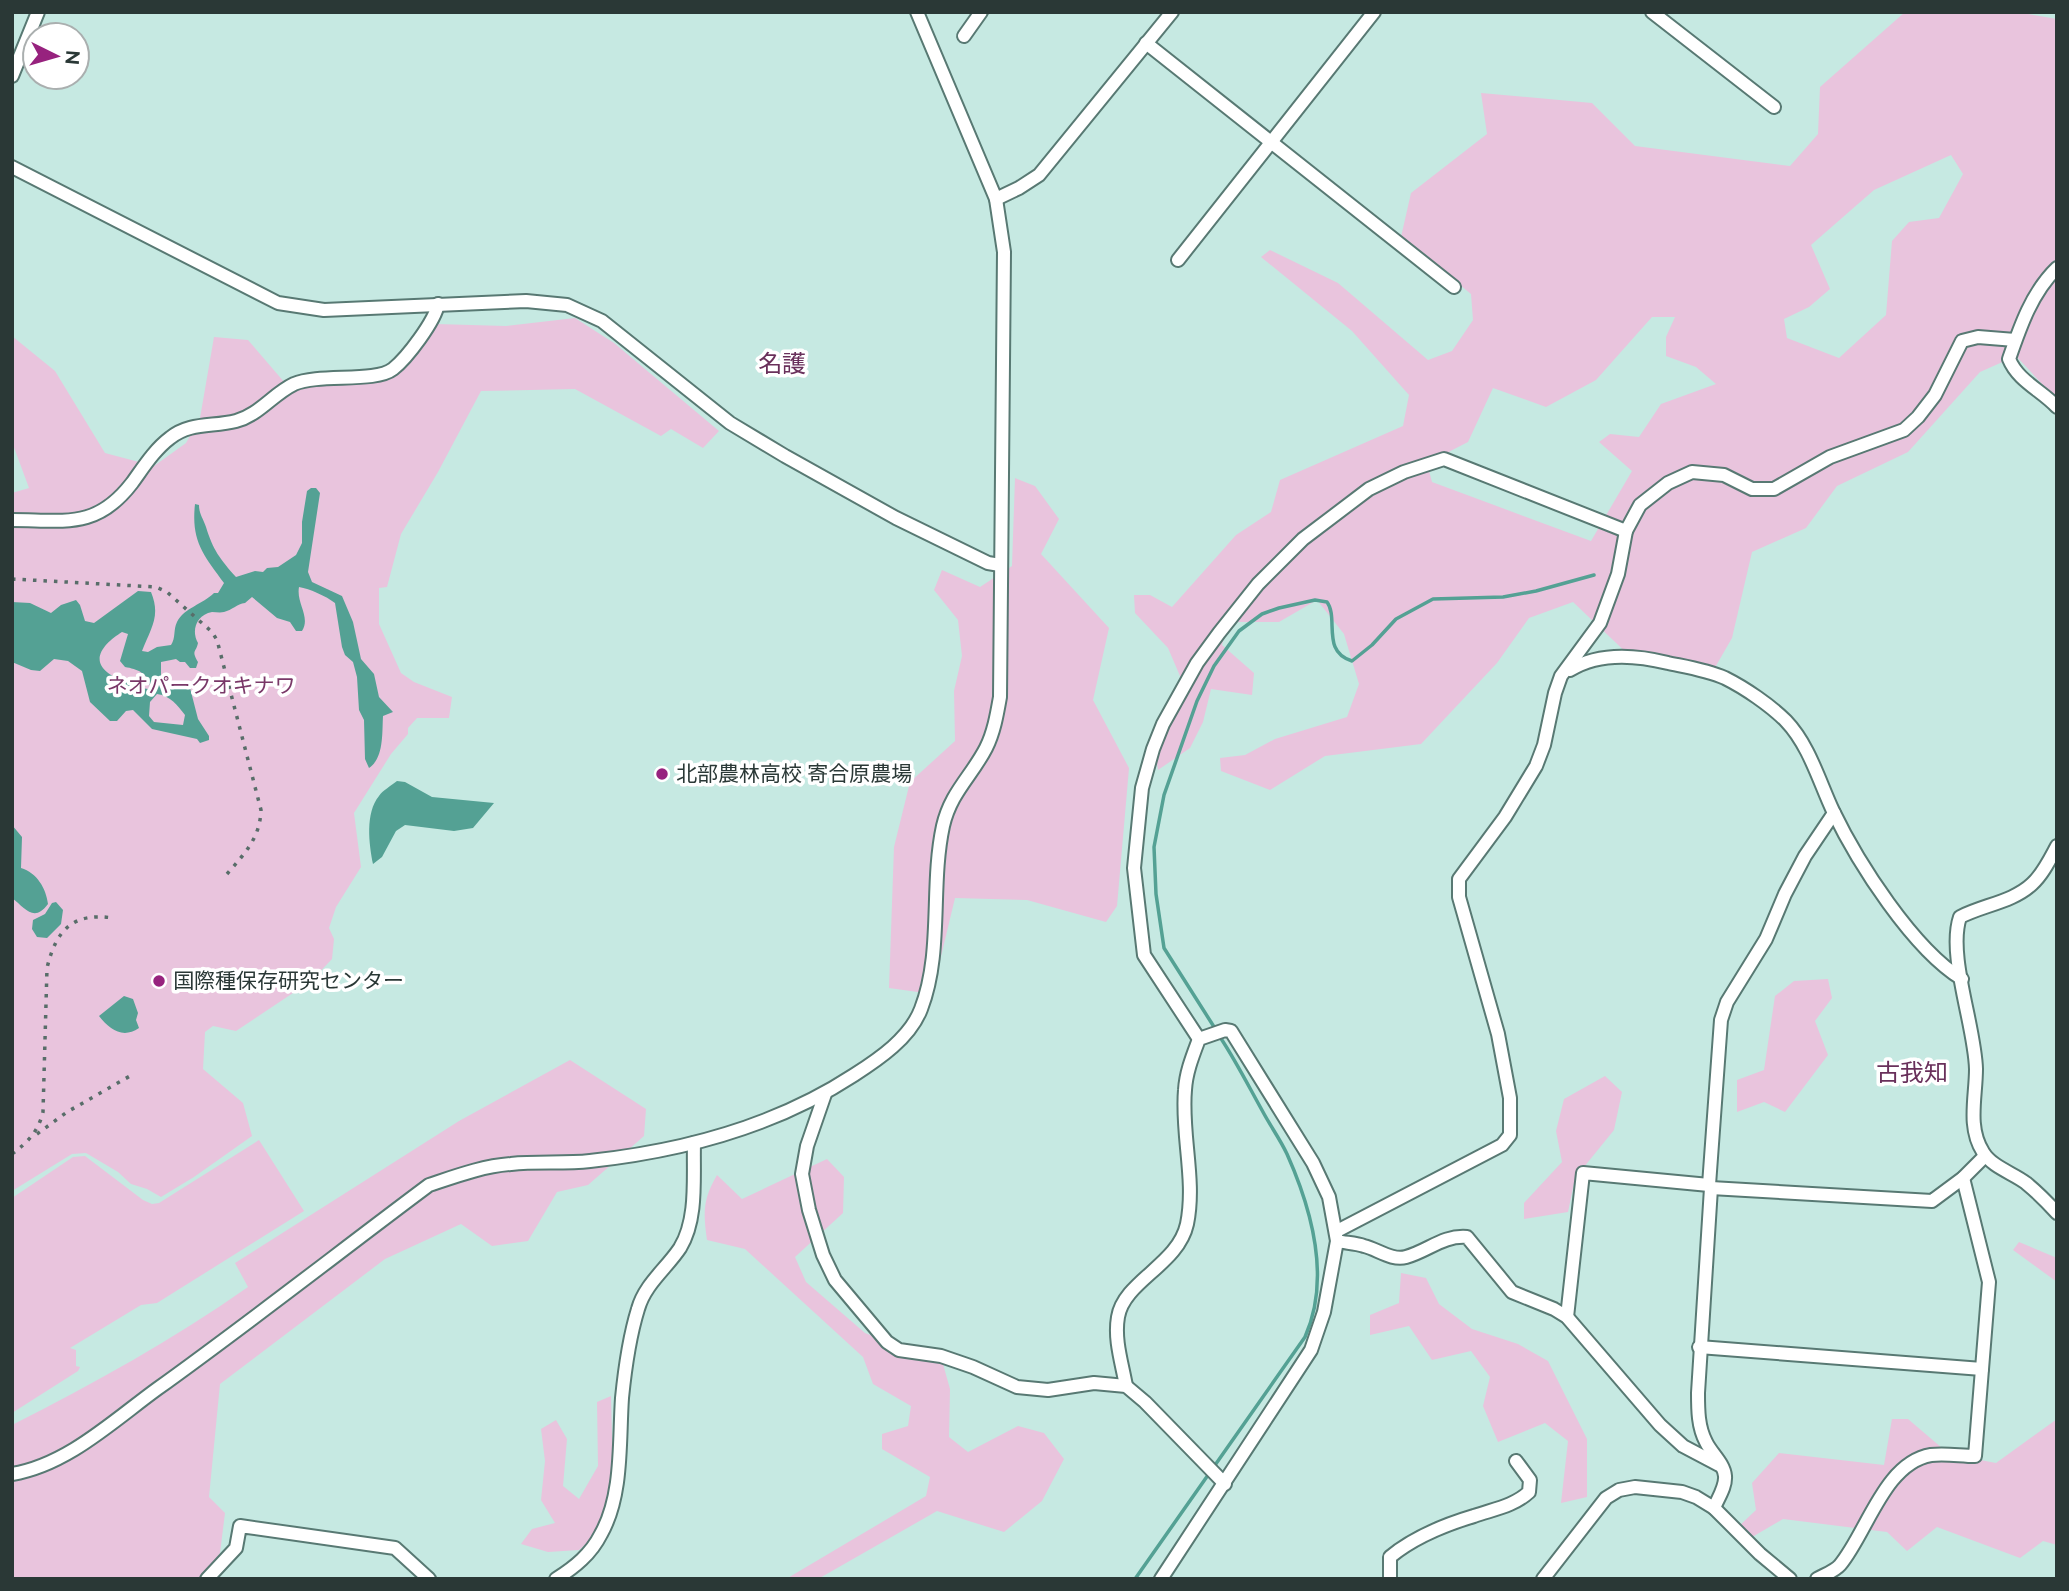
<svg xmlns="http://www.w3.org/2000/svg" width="2069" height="1591" font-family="Raleway,'Noto Sans JP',sans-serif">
<rect width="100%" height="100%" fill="#c6e9e2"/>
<!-- green -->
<g fill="#e9c4dd" fill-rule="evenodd">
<path d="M1905 12H2016L2057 19V400L2016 356 1980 372 1908 452 1837 486 1806 528 1752 552 1732 638 1713 671 1633 659 1573 602 1529 618 1497 663 1421 744 1325 756 1270 790 1221 771 1220 758 1245 755 1275 739 1347 717 1359 684 1344 634 1317 600 1279 622H1228L1222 645 1254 673 1252 695 1211 689 1203 722 1190 748 1158 770 1155 750 1186 690 1168 648 1135 613 1134 595H1150L1172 607 1236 535 1271 512 1280 480 1403 426 1409 395 1352 331 1261 257 1270 250 1338 283 1428 360 1452 351 1473 320 1471 294 1401 237 1411 193 1487 134 1481 93 1592 103 1635 146 1790 166 1818 134 1820 87ZM1951 155 1963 174 1939 218 1909 222 1892 241 1886 315 1839 358 1787 338 1784 319 1809 307 1830 289 1811 245 1874 190ZM1652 317H1675L1666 337V356L1696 367 1716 384 1661 404 1639 437 1610 434 1599 442 1632 471 1591 541 1432 482 1427 463 1468 442 1493 388 1546 407 1596 380Z"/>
<polygon points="575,318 614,343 719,431 703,448 671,429 661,436 575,389 481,391 438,472 401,534 387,587 379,588 379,624 401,673 414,682 452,697 449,718 417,718 408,728 408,734 391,754 354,813 361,867 336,907 329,928 334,939 332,959 311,981 236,1031 213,1026 205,1032 203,1069 243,1103 252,1136 194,1177 161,1197 147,1189 131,1184 118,1172 86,1153 72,1154 12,1191 12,493 29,488 12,442 12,336 55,371 105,453 154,466 186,443 200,418 214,337 248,340 285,383 391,377 436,324 506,326"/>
<polygon points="1015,478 1035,486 1059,519 1041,554 1109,628 1093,700 1129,768 1117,906 1106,922 1027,900 955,898 932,994 889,988 894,847 910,782 955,741 954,691 962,656 958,620 934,590 942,570 980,587 1012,566"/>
<polygon points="1828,979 1832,998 1815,1021 1828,1055 1785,1112 1764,1102 1737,1112 1737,1080 1764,1070 1775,996 1794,981"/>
<path d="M570 1060 646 1109 644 1136 588 1185 557 1192 528 1241 492 1246 461 1224 385 1259 220 1384 209 1497 225 1513 220 1553 201 1579H12V1425C93 1384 174 1339 248 1287L235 1263 459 1121Z"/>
<polygon points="1605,1076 1622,1092 1614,1130 1575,1178 1568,1212 1524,1219 1524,1203 1562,1162 1556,1131 1564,1099"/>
<polygon points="259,1140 304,1211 157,1303 141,1305 70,1348 76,1350 76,1366 80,1367 78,1371 12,1413 12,1198 73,1157 85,1156 143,1200 152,1204 159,1203"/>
<path d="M827 1159 844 1177 843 1213 795 1257 806 1282 865 1333 943 1364 950 1389 949 1437 968 1452 1018 1426 1044 1433 1064 1459 1042 1501 1004 1532 937 1511 818 1579H786L926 1496 930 1477 882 1449V1434L908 1426 911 1406 873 1384 863 1357 745 1249 707 1240C703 1212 703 1199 717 1175L742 1199Z"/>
<polygon points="2019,1242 2057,1258 2057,1282 2013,1250"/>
<polygon points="1401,1273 1426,1278 1439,1304 1472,1329 1518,1344 1548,1361 1587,1439 1587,1497 1561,1503 1568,1441 1545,1423 1498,1442 1483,1406 1490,1377 1471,1351 1432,1360 1409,1326 1370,1335 1370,1315 1399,1303"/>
<polygon points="611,1396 613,1475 599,1532 579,1550 548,1552 521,1544 532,1529 555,1523 541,1500 545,1461 541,1429 556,1420 567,1439 563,1486 579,1499 598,1466 597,1402"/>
<polygon points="1892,1419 1908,1419 1949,1454 1996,1463 2057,1419 2057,1545 2043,1541 2020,1558 1937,1527 1907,1551 1887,1532 1783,1519 1747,1540 1737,1528 1756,1510 1752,1483 1779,1453 1884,1465"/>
</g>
<!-- water -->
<g fill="#54a194" fill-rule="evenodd">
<path d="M311 488H316L320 493 308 572 312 582 342 596 353 622 361 659 374 674 379 697 393 712 383 716C382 733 384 758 369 768L365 759 364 720 359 710 357 677 353 662 345 655 342 647 335 603C326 596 310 589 299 587 296 603 311 617 302 631H296L290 622 277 618 252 597 245 603C237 604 232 610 224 612 220 613 216 612 212 612 196 615 191 631 198 643 196 653 191 650 198 662L196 668H190L185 662H180L176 659 161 662V676L168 685 189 684 198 719 209 736V740L200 743 197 739 152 729 133 710 126 711 117 721H110L90 702 82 671 68 661 54 659 40 671 31 670 12 662V602L30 603 51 613 61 605 76 600 80 605 85 621 94 623 138 591 151 592C161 616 151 628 142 651L148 652 157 647 171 645C176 638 173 630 177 622 184 608 203 604 214 593H218L224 583C203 554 191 541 195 504L199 505C199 514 203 518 206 527 213 550 220 559 236 577L255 571 263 572 267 568 278 567 296 555 302 543V522L307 491ZM122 632 128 634 120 661 125 667C137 669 148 673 150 686L148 689C139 688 135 683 127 680 122 677 116 679 111 675 87 660 106 642 122 632ZM157 694C171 696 177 705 185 715L183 725 154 722 149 716 150 702Z"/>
<path d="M397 781 405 782 432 797 494 803 473 828 454 831 405 825 396 831 382 857 373 864C369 844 365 813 379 796 383 790 391 786 397 781Z"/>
<path d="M12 825 22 837 21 868C37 873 46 888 48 904 34 923 25 908 12 898Z"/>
<polygon points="56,902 63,910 61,924 47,938 37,937 32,929 33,920 45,914 52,903"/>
<path d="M124 996 133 999 138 1013 136 1020 139 1028C123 1039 110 1030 99 1016Z"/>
</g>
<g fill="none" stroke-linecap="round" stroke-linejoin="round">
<!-- stream -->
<g stroke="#54a194" stroke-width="3.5">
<path d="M1216 1030 1164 948 1156 894 1154 847 1164 795 1197 701 1214 666 1239 631 1262 614 1279 608 1315 600 1327 602C1339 618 1321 652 1352 661L1372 645 1396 619 1433 599 1503 597 1536 591 1594 575"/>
<path d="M1135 1579 1305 1337C1331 1279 1312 1210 1287 1154 1280 1139 1271 1127 1263 1112 1249 1087 1236 1061 1220 1037"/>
</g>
<!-- minor casing -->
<g stroke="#587973" stroke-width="16">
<g id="minor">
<polyline points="1652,12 1774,107"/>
<polyline points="964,36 981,12"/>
<polyline points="1146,43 1454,287"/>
<polyline points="12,76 38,12"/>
<polyline points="12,167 278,303 324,310 526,301 567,305 602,321 730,423 785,456 896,518 988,563 1000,565"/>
<polyline points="996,199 1019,188 1039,175 1172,12"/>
<polyline points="1178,260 1374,12"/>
<path d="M2057 268C2032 292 2020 327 2009 359 2018 381 2041 390 2057 407"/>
<path d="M12 520C64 520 96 530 132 483 143 468 154 450 170 438 190 422 212 427 236 421 259 415 273 394 294 384 319 373 375 383 393 369 407 358 435 321 438 304"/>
<path d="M1570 670C1599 652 1636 655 1668 663 1687 667 1707 670 1725 678 1745 688 1770 705 1786 721 1809 745 1819 781 1833 811 1858 863 1913 949 1962 979"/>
<path d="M2057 846C2050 859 2043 874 2032 884 2013 902 1983 905 1960 917 1947 955 1975 1026 1976 1069 1976 1097 1967 1127 1983 1152 1992 1167 2013 1173 2026 1183 2037 1192 2047 1202 2057 1213"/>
<polyline points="1199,1039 1144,955 1134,868 1142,788 1153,749 1163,724 1197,663 1219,633 1258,584 1303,539 1369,489 1404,472 1444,459 1626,531"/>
<polyline points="825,1094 807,1146 802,1174 809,1210 823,1255 835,1280 887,1342 899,1350 941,1356 973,1367 1017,1387 1048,1390 1094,1383 1126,1386 1145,1402 1225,1484"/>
<polyline points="1711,1188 1932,1201 1963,1178 1985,1156"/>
<polyline points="1337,1231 1502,1145 1510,1135 1510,1098 1498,1034 1459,897 1459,879 1505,817 1536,766 1544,745 1555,693 1561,676 1600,623 1618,574 1626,531 1640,505 1668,483 1692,472 1724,475 1752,489 1774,489 1830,457 1904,430 1918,417 1935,395 1962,341 1978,337 2015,340"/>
<path d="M1337 1241C1346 1243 1356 1243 1364 1246 1377 1249 1392 1261 1406 1257 1428 1251 1443 1235 1467 1237L1512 1292 1554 1309 1567 1317 1660 1425 1683 1446 1719 1465"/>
<polyline points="1567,1317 1583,1173 1709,1185"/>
<polyline points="1699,1347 1982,1369"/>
<path d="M1126 1386C1122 1363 1114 1340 1118 1317 1124 1281 1178 1265 1187 1224 1196 1180 1181 1134 1185 1090 1186 1072 1193 1055 1199 1039L1225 1030 1231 1031 1313 1163 1329 1197 1337 1241 1324 1312 1311 1350 1161 1579"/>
<path d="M12 1474C67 1465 113 1421 157 1389 249 1323 338 1253 429 1185 456 1176 483 1166 511 1164 537 1161 564 1164 590 1161 683 1151 776 1126 854 1075 879 1059 910 1038 921 1009 943 952 930 886 943 826 951 792 971 777 986 748 994 732 997 714 1000 697L1004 252 996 199 917 12"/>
<path d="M1714 1508C1718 1498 1726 1487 1725 1476 1724 1463 1711 1453 1706 1442 1698 1427 1698 1410 1698 1393L1711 1188 1709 1185 1721 1020 1727 1002 1766 939 1785 894 1805 856 1834 813"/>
<polyline points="207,1579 236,1548 240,1526 395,1548 429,1579"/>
<path d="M556 1579C575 1567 591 1554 601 1534 623 1495 619 1442 622 1398 625 1368 629 1338 638 1309 645 1284 666 1269 680 1248 698 1219 693 1176 694 1143"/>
<path d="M1390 1579V1557C1414 1537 1444 1525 1474 1516 1494 1509 1514 1506 1529 1492L1530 1480 1516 1461"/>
<polyline points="1543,1579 1606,1498 1619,1490 1635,1487 1682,1492 1696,1497 1714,1508 1760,1554 1790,1579"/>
<path d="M1817 1579C1824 1575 1835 1571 1840 1565 1867 1533 1884 1463 1931 1455 1945 1453 1961 1456 1975 1456L1989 1282 1963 1178"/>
</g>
</g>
<!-- minor -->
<use href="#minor" stroke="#fff" stroke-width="12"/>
<!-- rail -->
<g stroke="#586d69" stroke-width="3.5" stroke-dasharray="3.5 7" stroke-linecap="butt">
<path d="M12 579 156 587 167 592 212 632 217 640 261 810C260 838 245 853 227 874"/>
<polyline points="37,1134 67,1112 130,1076"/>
<path d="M12 1154C28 1142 38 1132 43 1112L47 968C56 930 73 912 113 918"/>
</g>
</g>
<!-- markers -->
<g fill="#97227e" stroke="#fff" stroke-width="2.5">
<circle cx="662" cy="774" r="7"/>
<circle cx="159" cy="981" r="7"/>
</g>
<g text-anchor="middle" stroke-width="7" stroke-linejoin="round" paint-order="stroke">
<!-- park labels -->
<g font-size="21" fill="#793868" stroke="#fff">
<text x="201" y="693">ネオパークオキナワ</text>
</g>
<!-- poi labels -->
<g font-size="21" fill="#2a3836" stroke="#fff" text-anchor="start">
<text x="676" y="781">北部農林高校 寄合原農場</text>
<text x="173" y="988">国際種保存研究センター</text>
</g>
<!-- quarter labels -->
<g font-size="24" fill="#69305b" stroke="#fff">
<text x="782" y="372">名護</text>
<text x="1912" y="1081">古我知</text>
</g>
</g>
<!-- border -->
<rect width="2069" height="1591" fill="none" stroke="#2a3836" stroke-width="28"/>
<!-- north arrow -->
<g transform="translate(56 56) rotate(95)"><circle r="33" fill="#ffffff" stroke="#aaafaf" stroke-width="2"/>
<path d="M0-5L12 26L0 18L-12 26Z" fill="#97227e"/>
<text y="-10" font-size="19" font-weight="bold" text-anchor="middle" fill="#2a3836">N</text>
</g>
</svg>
